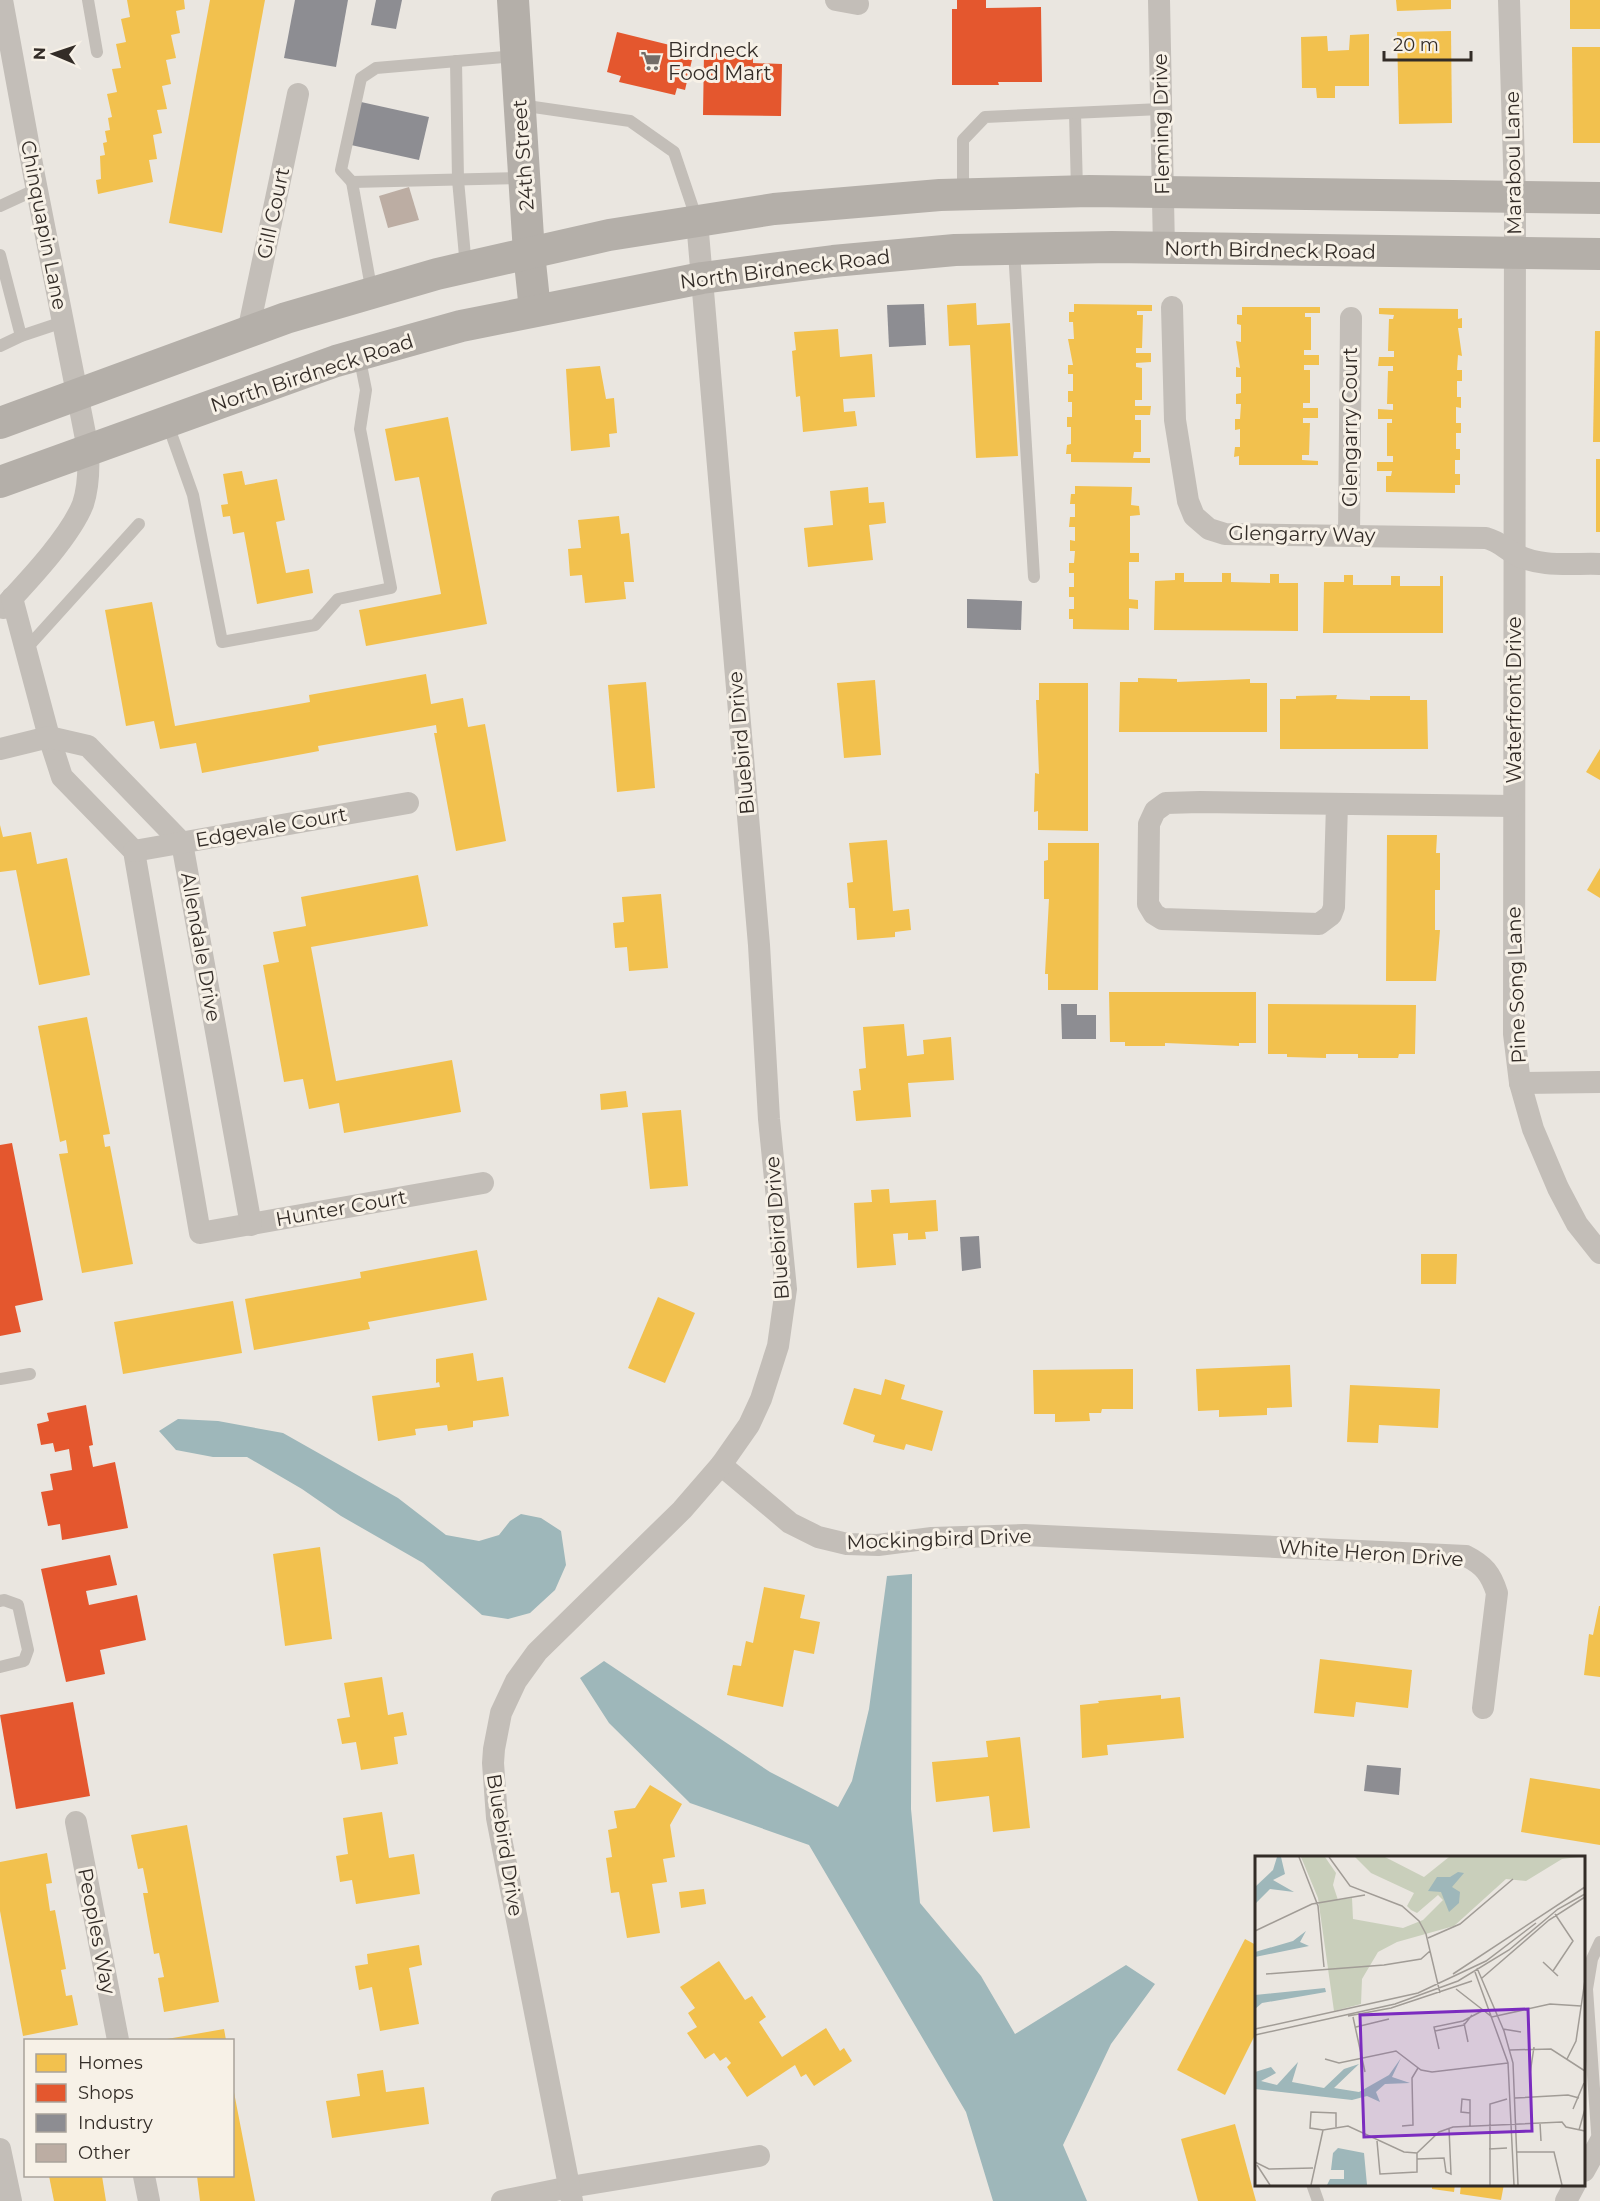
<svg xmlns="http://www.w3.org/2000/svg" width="1600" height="2201" font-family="Montserrat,sans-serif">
<rect width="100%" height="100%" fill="#eae6e0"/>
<!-- water -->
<g fill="#9eb7ba">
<polygon points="178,1419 218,1421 283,1433 398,1498 446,1535 479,1541 499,1535 510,1521 521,1514 541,1518 561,1531 566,1565 555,1590 530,1613 508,1619 482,1615 423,1563 341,1516 302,1489 247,1457 213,1457 176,1450 159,1431"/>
<polygon points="912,1574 911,1809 920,1903 981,1976 1015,2034 1126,1965 1155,1984 1111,2044 1063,2145 1087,2201 993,2201 966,2112 809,1845 690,1803 609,1723 580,1678 604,1661 770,1772 838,1807 852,1781 869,1709 887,1576"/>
</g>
<!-- homes -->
<g fill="#f2c14e">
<polygon points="127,0 184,0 185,9 176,11 180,33 171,35 176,58 166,60 171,84 162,86 167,109 157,110 162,133 153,135 157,159 149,160 153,182 98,194 96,180 101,179 100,156 105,155 103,143 107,142 105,131 110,130 108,118 112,117 107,94 117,92 112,69 121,68 116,44 126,42 121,19 130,17"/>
<polygon points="210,0 265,0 222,233 169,223"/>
<polygon points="1396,0 1451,0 1451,9 1397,11"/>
<rect x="1570" y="0" width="30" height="29"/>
<polygon points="1451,31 1452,123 1399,124 1397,32"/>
<polygon points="1369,34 1369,86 1335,86 1335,98 1317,98 1316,88 1302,88 1301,37 1327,36 1328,51 1349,50 1350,35"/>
<polygon points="1572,47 1600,47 1600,143 1573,143"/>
<polygon points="976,303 977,325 1010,323 1018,456 976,458 970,345 949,346 947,305"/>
<polygon points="1074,304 1152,305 1152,311 1137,311 1137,315 1143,315 1142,348 1136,348 1136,353 1151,353 1151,362 1136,363 1136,367 1142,368 1142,400 1135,400 1135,406 1151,406 1150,415 1135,415 1135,420 1141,420 1141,452 1134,452 1133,458 1150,458 1150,463 1071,462 1071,454 1066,454 1067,445 1071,444 1071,427 1067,427 1067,417 1072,417 1072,402 1068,402 1068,391 1073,391 1073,374 1068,374 1068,365 1073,365 1068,339 1074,339 1073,322 1069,322 1069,312 1074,312"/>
<polygon points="1242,307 1320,307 1320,313 1305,313 1305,317 1311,317 1311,350 1304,350 1304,355 1319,355 1319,365 1304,365 1304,370 1310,370 1310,403 1303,403 1303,408 1318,408 1318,418 1303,418 1303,423 1310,423 1309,455 1302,455 1302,460 1318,461 1318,465 1239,465 1239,456 1234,457 1235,447 1240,447 1240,429 1235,430 1235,419 1240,419 1241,404 1236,404 1236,394 1241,393 1241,377 1236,377 1236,367 1240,368 1236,341 1241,342 1241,325 1237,324 1237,315 1242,315"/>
<polygon points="1379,308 1458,309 1458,319 1462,318 1462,328 1458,328 1462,356 1458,355 1457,370 1462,370 1462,381 1457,381 1457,397 1461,397 1461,408 1456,407 1456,423 1461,423 1461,433 1456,433 1456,449 1460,449 1460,460 1455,460 1455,474 1460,474 1460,485 1455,485 1455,493 1386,492 1386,476 1391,476 1392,471 1377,471 1377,462 1393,462 1393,456 1387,456 1387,423 1392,423 1392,419 1378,419 1378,409 1393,410 1393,404 1387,404 1388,371 1393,371 1393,366 1378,366 1379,357 1394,357 1394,351 1388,351 1389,319 1393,319 1394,315 1379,314"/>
<polygon points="838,329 840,357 872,354 875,397 843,399 844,412 855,411 857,426 803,432 800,396 796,397 792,351 796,350 794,332"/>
<polygon points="1595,331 1600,331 1600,442 1593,442"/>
<polygon points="600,366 606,399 614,398 617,433 609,434 610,447 571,451 566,369"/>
<polygon points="448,417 487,624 366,646 359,610 441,594 419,477 395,481 385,429"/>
<rect x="1596" y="459" width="4" height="73"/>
<polygon points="242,471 245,485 277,479 285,520 276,522 286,573 309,569 313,593 257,604 244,532 233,534 230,516 223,517 221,505 228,504 223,474"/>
<polygon points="1075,486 1132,487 1131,505 1139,506 1140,515 1130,516 1130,553 1139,553 1139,562 1129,562 1129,599 1138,600 1138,609 1129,608 1129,630 1073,629 1073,619 1069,619 1069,609 1074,609 1074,597 1069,597 1069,587 1074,587 1074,573 1069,573 1069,563 1074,563 1075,551 1070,551 1070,540 1075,541 1075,527 1069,527 1070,517 1075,517 1075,504 1070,504 1071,494 1075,494"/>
<polygon points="868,487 869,503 884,502 886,523 869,525 873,560 808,567 804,528 833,525 830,491"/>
<polygon points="619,516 621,534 629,533 634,582 624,582 626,599 585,603 582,575 570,576 568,549 581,548 578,520"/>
<polygon points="1175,573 1184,573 1184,582 1222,582 1222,573 1231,573 1231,582 1270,583 1270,574 1279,574 1279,583 1298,583 1298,631 1154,630 1155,581 1175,580"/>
<polygon points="1344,575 1353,575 1353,585 1391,585 1391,576 1400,576 1400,586 1440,586 1440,576 1443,576 1443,633 1323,633 1324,582 1344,582"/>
<polygon points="152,602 175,726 310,702 309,695 426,674 431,704 463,698 468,727 485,724 506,841 456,851 434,733 437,733 436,725 318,746 319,751 202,773 196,743 160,749 154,721 126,726 105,610"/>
<polygon points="1138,678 1177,679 1177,682 1250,679 1250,683 1267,683 1267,732 1119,732 1120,682 1138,682"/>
<polygon points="875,680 881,755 844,758 837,683"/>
<polygon points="646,682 655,788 617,792 608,685"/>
<polygon points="1039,683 1088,683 1088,831 1038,830 1038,811 1034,812 1035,773 1039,774 1036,700 1039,700"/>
<polygon points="1337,695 1336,699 1370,700 1370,696 1410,696 1410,700 1427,700 1428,749 1280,749 1280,699 1296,699 1296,696"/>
<polygon points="1600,749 1600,780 1586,772"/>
<polygon points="0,825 3,837 31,832 37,864 67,858 90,975 39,985 16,870 0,872"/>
<polygon points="1387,835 1437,835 1436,853 1440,853 1440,890 1435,890 1435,930 1440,930 1436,981 1386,981"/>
<polygon points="887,840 893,911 909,909 911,930 895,932 895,937 857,940 855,908 849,908 847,883 853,882 849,843"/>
<polygon points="1048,843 1099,843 1098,990 1048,990 1048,974 1045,974 1049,899 1044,899 1044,861 1048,860"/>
<polygon points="1600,868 1600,898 1587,890"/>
<polygon points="418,875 428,926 311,947 336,1081 452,1060 461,1112 344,1133 339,1103 309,1109 303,1079 284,1082 263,965 279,962 273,932 306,926 301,897"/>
<polygon points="661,894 668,968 629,971 627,947 615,948 613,923 624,922 622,897"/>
<polygon points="1109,992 1256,992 1256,1043 1239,1043 1239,1046 1165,1043 1165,1046 1125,1046 1125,1042 1110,1042"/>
<polygon points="1268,1004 1416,1005 1415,1054 1399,1054 1398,1058 1358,1058 1358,1054 1326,1054 1326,1058 1287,1057 1287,1054 1268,1054"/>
<polygon points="87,1017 110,1134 103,1135 105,1147 110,1146 133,1264 82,1273 59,1154 68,1153 66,1140 60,1142 38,1026"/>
<polygon points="904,1024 907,1056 924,1054 923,1040 951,1037 954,1080 908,1083 911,1117 856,1121 853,1091 861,1090 859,1069 866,1068 863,1027"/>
<polygon points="626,1091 628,1107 601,1110 600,1094"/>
<polygon points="681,1110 688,1186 650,1189 642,1113"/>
<polygon points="889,1189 890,1203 936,1200 938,1231 925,1232 926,1239 908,1240 908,1233 893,1234 896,1265 857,1268 854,1203 872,1202 871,1190"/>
<polygon points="477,1250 487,1300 368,1322 370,1329 254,1350 245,1299 361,1278 360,1272"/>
<polygon points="1421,1254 1457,1254 1456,1284 1421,1284"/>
<polygon points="658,1297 695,1313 665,1383 628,1368"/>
<polygon points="233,1301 242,1353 123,1374 114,1322"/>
<polygon points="473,1353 477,1381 503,1377 509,1416 473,1421 473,1427 448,1431 447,1425 415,1429 416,1435 378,1441 372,1396 440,1387 439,1382 436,1383 436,1359"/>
<polygon points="1290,1365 1292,1407 1267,1408 1267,1415 1219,1417 1219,1410 1198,1411 1196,1369"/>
<polygon points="1133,1369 1133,1409 1102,1409 1101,1413 1089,1413 1090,1421 1055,1422 1055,1414 1034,1414 1033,1370"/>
<polygon points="885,1379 905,1385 901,1399 943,1411 932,1451 906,1444 904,1450 873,1442 875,1435 843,1424 854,1388 881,1395"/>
<polygon points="1350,1385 1440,1389 1438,1428 1379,1425 1378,1443 1347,1442"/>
<polygon points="320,1547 332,1639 285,1646 273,1554"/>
<polygon points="764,1587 805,1595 800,1618 820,1622 814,1654 794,1650 783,1707 727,1695 733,1665 741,1666 746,1641 753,1643"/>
<polygon points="1599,1606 1600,1606 1600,1677 1584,1675 1589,1634 1593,1635"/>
<polygon points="1320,1659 1412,1670 1408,1708 1356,1702 1354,1717 1314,1713"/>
<polygon points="382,1677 388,1715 403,1712 407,1735 394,1737 398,1764 361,1770 356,1742 342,1744 337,1719 350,1717 344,1683"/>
<polygon points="1161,1695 1161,1699 1180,1697 1184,1738 1107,1745 1108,1755 1082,1758 1080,1705 1099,1703 1098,1701"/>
<polygon points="1020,1737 1030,1828 993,1832 989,1796 936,1802 932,1762 988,1757 986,1741"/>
<polygon points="1530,1778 1600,1789 1600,1845 1521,1832"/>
<polygon points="650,1785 682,1804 670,1825 675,1857 663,1859 667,1882 652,1884 660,1933 627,1938 619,1892 611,1893 606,1858 612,1857 608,1830 617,1828 614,1811 635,1808"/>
<polygon points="382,1812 389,1858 414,1854 420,1894 356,1904 352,1880 340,1882 336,1856 348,1854 343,1818"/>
<polygon points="187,1825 219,2002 164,2012 158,1978 164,1977 159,1953 154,1954 143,1893 148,1893 143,1868 138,1869 131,1835"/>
<polygon points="47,1853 52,1883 46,1884 50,1911 55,1910 66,1969 61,1970 66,1996 72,1995 78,2025 23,2036 0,1911 0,1862"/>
<polygon points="704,1889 706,1904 681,1908 679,1892"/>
<polygon points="1245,1939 1256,1945 1256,2033 1225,2095 1177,2070"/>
<polygon points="419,1945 422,1965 409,1968 419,2024 380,2031 372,1987 359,1990 355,1966 368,1964 367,1954"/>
<polygon points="719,1961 745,2000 752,1996 766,2017 759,2022 782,2057 826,2028 840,2051 844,2048 852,2061 814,2086 806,2074 801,2077 795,2065 747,2097 727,2067 731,2063 726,2057 720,2061 714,2053 705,2059 687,2033 697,2027 688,2013 695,2008 680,1987"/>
<polygon points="224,2029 226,2040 167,2040 167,2039"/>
<polygon points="383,2070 386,2092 424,2087 429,2124 332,2138 326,2101 360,2096 357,2074"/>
<polygon points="232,2082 255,2201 200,2201 197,2176 232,2176"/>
<polygon points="1235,2124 1256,2201 1198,2201 1181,2139"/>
<polygon points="49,2176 102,2176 106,2201 54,2201"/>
<polygon points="1432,2184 1455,2184 1454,2192 1432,2189"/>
<polygon points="1461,2184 1504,2184 1501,2200 1460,2194"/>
</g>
<!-- shops -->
<g fill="#e4572e">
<polygon points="957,0 986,0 986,8 1041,7 1042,82 998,82 999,85 952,85 952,9 957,9"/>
<polygon points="617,32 694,51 685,90 677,88 675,95 619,82 621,76 607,72"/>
<polygon points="704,53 753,54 753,63 782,64 781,116 703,115"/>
<polygon points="12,1143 43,1300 15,1306 21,1332 0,1336 0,1145"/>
<polygon points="86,1405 93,1445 89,1446 93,1467 115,1462 128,1528 62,1540 60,1524 48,1526 41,1492 53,1490 50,1474 72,1470 69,1449 55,1452 53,1443 41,1445 37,1424 49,1421 47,1413"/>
<polygon points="110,1555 117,1585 86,1591 89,1605 137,1595 146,1640 100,1650 105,1674 66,1682 41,1569"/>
<polygon points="73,1702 90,1796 16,1809 0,1715"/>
</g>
<!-- industry -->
<g fill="#8d8d92">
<polygon points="295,0 348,0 336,67 284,58"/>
<polygon points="376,0 402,0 396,29 371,25"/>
<polygon points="361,102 429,117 419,160 351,145"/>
<polygon points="924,304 926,345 889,347 887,305"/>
<polygon points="967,599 1022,601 1021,630 967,628"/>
<polygon points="1061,1004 1077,1004 1077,1015 1096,1015 1096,1039 1062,1039"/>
<polygon points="979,1236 981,1268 962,1271 960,1237"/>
<polygon points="1367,1765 1401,1768 1399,1795 1364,1791"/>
</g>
<!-- building -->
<polygon fill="#bcada3" points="409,187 419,220 388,228 379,196"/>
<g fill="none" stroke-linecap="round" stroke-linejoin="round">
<!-- lane -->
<g stroke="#c3beb8" stroke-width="12">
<polyline points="88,0 97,52"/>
<polyline points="515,56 376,68 361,78 341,170 352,182 523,178"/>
<polyline points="456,61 458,180 466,267"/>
<polyline points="520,105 630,121 674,152 697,220"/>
<polyline points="1075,113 1077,190"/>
<polyline points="352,182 372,293"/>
<polyline points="963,194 963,140 985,117 1161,109"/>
<polyline points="0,206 37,189"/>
<polyline points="1014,250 1034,577"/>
<polyline points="0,255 21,336"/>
<polyline points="0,346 21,336 63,322"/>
<polyline points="167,422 193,495 222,642 315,625 338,599 391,588 360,429 366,390 359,355"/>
<polyline points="26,649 139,524"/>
<polyline points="0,1379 30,1374"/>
<polyline points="0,1601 4,1600 18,1605 28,1650 24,1661 0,1667"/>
<polyline points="1598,2146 1587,1989 1592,1959 1600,1942"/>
<polyline points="1312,2184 1318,2201"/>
</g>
<!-- street -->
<g stroke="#c3beb8" stroke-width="22">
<path d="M2 0 34 175 88 449C89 467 89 486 83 504 70 537 28 581 3 608"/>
<polyline points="836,0 858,4"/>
<polyline points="1159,0 1164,249"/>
<polyline points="1509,0 1515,197 1514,1034 1520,1083 1533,1129 1558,1188 1577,1224 1600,1253"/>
<path d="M1172 307 1175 420 1188 501 1194 516 1209 529 1225 534 1486 538C1500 542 1503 547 1515 554 1540 568 1572 563 1600 564"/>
<polyline points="248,332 298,94"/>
<polyline points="1349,536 1351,318"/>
<polyline points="12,598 49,737 62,777 134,851 200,1233 483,1183"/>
<polyline points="0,749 49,737 88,746 182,843 251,1225"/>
<polyline points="1337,804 1334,907 1331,915 1319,924 1162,919 1154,914 1148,904 1149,824 1155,811 1166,803 1200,802 1514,806"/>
<polyline points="134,851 408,803"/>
<polyline points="1520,1083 1600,1082"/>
<path d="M721 1465 790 1523 818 1537 847 1544 878 1545 932 1538 1024 1535 1466 1556C1484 1565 1491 1574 1497 1593L1483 1708"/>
<polyline points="76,1822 118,2040"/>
<polyline points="0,2149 11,2201"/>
<polyline points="1584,2171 1600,2142"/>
<polyline points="144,2176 149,2201"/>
<polyline points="502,2201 570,2187 759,2156"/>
<polyline points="572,2201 497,1818 493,1763 494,1749 501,1713 516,1681 537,1652 682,1510 721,1465 749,1425 761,1399 778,1346 786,1289 769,1119 759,945 697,221"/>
<polyline points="1566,2201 1575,2184"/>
</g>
<!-- secondary -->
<g stroke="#b4afa9" stroke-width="32">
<polyline points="513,0 529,253 535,310"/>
<polyline points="0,423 286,318 437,274 609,235 774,209 940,195 1089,191 1600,198"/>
<polyline points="0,482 336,361 461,326 702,278 833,261 955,250 1112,247 1600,254"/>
</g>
</g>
<!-- icons -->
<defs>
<g id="supermarket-bare" transform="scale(1.62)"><path d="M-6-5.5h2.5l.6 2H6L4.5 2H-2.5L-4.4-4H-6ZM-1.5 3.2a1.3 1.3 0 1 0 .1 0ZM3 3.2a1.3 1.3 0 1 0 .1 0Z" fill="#736d68" stroke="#f7f1e7" stroke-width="2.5" paint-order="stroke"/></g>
</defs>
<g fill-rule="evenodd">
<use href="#supermarket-bare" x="651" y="61"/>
</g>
<g text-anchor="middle" stroke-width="6" stroke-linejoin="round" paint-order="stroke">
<!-- poi labels -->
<g font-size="20" fill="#332c27" stroke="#f7f1e7" text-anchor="start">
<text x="668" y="57">Birdneck<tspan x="668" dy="23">Food Mart</tspan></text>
</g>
<!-- street labels -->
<g font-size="20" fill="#332c27" stroke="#f7f1e7">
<text transform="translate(1161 124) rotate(-91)" y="7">Fleming Drive</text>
<text transform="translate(523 155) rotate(-94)" y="7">24th Street</text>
<text transform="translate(1513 163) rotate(-91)" y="7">Marabou Lane</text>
<text transform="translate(273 213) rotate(-78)" y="7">Gill Court</text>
<text transform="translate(44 225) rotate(79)" y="7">Chinquapin Lane</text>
<text transform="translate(1270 250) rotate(1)" y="7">North Birdneck Road</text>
<text transform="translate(785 269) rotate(-7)" y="7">North Birdneck Road</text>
<text transform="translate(312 373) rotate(-18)" y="7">North Birdneck Road</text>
<text transform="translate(1350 427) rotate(-90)" y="7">Glengarry Court</text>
<text transform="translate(1302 534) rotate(1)" y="7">Glengarry Way</text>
<text transform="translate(1514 700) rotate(-90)" y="7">Waterfront Drive</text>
<text transform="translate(741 743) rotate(-95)" y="7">Bluebird Drive</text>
<text transform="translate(271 827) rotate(-10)" y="7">Edgevale Court</text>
<text transform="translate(201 947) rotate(80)" y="7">Allendale Drive</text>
<text transform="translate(1516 985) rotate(-92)" y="7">Pine Song Lane</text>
<text transform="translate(341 1208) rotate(-10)" y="7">Hunter Court</text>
<text transform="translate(777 1228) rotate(-94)" y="7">Bluebird Drive</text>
<text transform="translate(939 1539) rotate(-2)" y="7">Mockingbird Drive</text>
<text transform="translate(1371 1553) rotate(4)" y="7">White Heron Drive</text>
<text transform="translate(505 1845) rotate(81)" y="7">Bluebird Drive</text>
<text transform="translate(97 1931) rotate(79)" y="7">Peoples Way</text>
</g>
</g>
<!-- overview -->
<g transform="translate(1255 1856)">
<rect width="330" height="330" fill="#eae6e0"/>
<path d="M46 1H70L81 17 78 29 83 44 97 42 98 63 148 72 168 64 188 44 183 39 162 57 156 54 152 50 159 37 116 17 100 1H130L169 21 194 1H324L307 3 271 25 251 23 199 70 142 86 123 96 107 123 106 148 79 155 63 42Z" fill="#c9cfbb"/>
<path d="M22 1H26L30 18 18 24 39 36 15 33 0 48V31L18 14ZM203 16 209 17 197 31 205 36 204 47 194 56 186 36 173 35 182 21H195ZM51 75 45 86 54 90 0 101V96L38 85ZM70 132 71 136 7 147 0 153V139ZM146 202 137 221 155 227 130 228 121 236 125 246 112 240 97 244 0 233V216L16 211 21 217 6 225 22 229 43 206 37 226 69 232 89 213 104 208 79 232 104 236 134 219ZM83 292 109 297 112 329H72L75 323H89V314H76L78 297Z" fill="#9eb7ba"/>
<path fill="none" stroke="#a19c96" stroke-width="1.5" d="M44 1 63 50 69 111M74 1 95 30 147 50 164 65 171 78 185 137M0 75 57 48 110 39M173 82 205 68 258 23M288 106 303 120M222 112 249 175 258 207 263 329M298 115 318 85 300 58M220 116 253 207 259 329M11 118 129 109 166 103 175 95M198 118 330 31M227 122 294 64 330 41M201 133 237 161 295 148 326 150M93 160 136 152 217 125M98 161 110 216M209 167 213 186M101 171 134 163M0 173 163 137 231 105 281 67M248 173 266 176M180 175 209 169 217 159M0 179 140 148 203 125 254 94 303 53 330 38M184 193 179 171 208 165 227 155M255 194 296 193 330 215M70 203 84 207 141 195 166 214 177 216 253 207M312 203 321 185 330 124M275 218 279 191M260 242 313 239 324 242M318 253 329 227M215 257 206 256 207 243 215 244V270M285 267 286 285M147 270 158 269 157 222 163 212M81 271V257L56 256 55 272 68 274 93 270 149 296 162 297M324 274 330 253M122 285 125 318 162 316V297M234 293 252 292M262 296H299L307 329M162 297 184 276 198 271 307 266 311 271 330 275M162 303 189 302 191 316 196 318 194 272M0 306 14 313 58 312M2 309 15 329M56 329 68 274M235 329V248L252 243"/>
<path fill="#7b2cbf" fill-opacity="0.15" stroke="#7b2cbf" stroke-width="3" d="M273 153 277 275 109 281 105 159Z"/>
<rect width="330" height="330" fill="none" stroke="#332c27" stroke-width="3"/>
</g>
<!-- legend -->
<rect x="24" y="2039" width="210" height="138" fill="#f7f1e7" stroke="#a9a29a" stroke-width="1.5"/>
<rect x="36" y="2054" width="30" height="18" fill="#f2c14e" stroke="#a9a29a" stroke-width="1.5"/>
<text x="78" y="2069" font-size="18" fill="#332c27">Homes</text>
<rect x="36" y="2084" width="30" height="18" fill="#e4572e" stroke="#a9a29a" stroke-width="1.5"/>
<text x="78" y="2099" font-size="18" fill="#332c27">Shops</text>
<rect x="36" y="2114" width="30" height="18" fill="#8d8d92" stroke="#a9a29a" stroke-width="1.5"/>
<text x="78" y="2129" font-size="18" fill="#332c27">Industry</text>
<rect x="36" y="2144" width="30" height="18" fill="#bcada3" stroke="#a9a29a" stroke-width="1.5"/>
<text x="78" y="2159" font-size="18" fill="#332c27">Other</text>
<!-- north arrow -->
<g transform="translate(54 54) rotate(272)" stroke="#f7f1e7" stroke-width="4.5" paint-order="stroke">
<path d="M0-4.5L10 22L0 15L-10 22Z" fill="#332c27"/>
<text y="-9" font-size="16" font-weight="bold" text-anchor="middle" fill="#332c27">N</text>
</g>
<!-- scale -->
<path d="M1384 51v9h87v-9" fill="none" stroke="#332c27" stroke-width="3"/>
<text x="1393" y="51" font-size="18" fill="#332c27" stroke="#f7f1e7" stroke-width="4.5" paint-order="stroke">20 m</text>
</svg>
